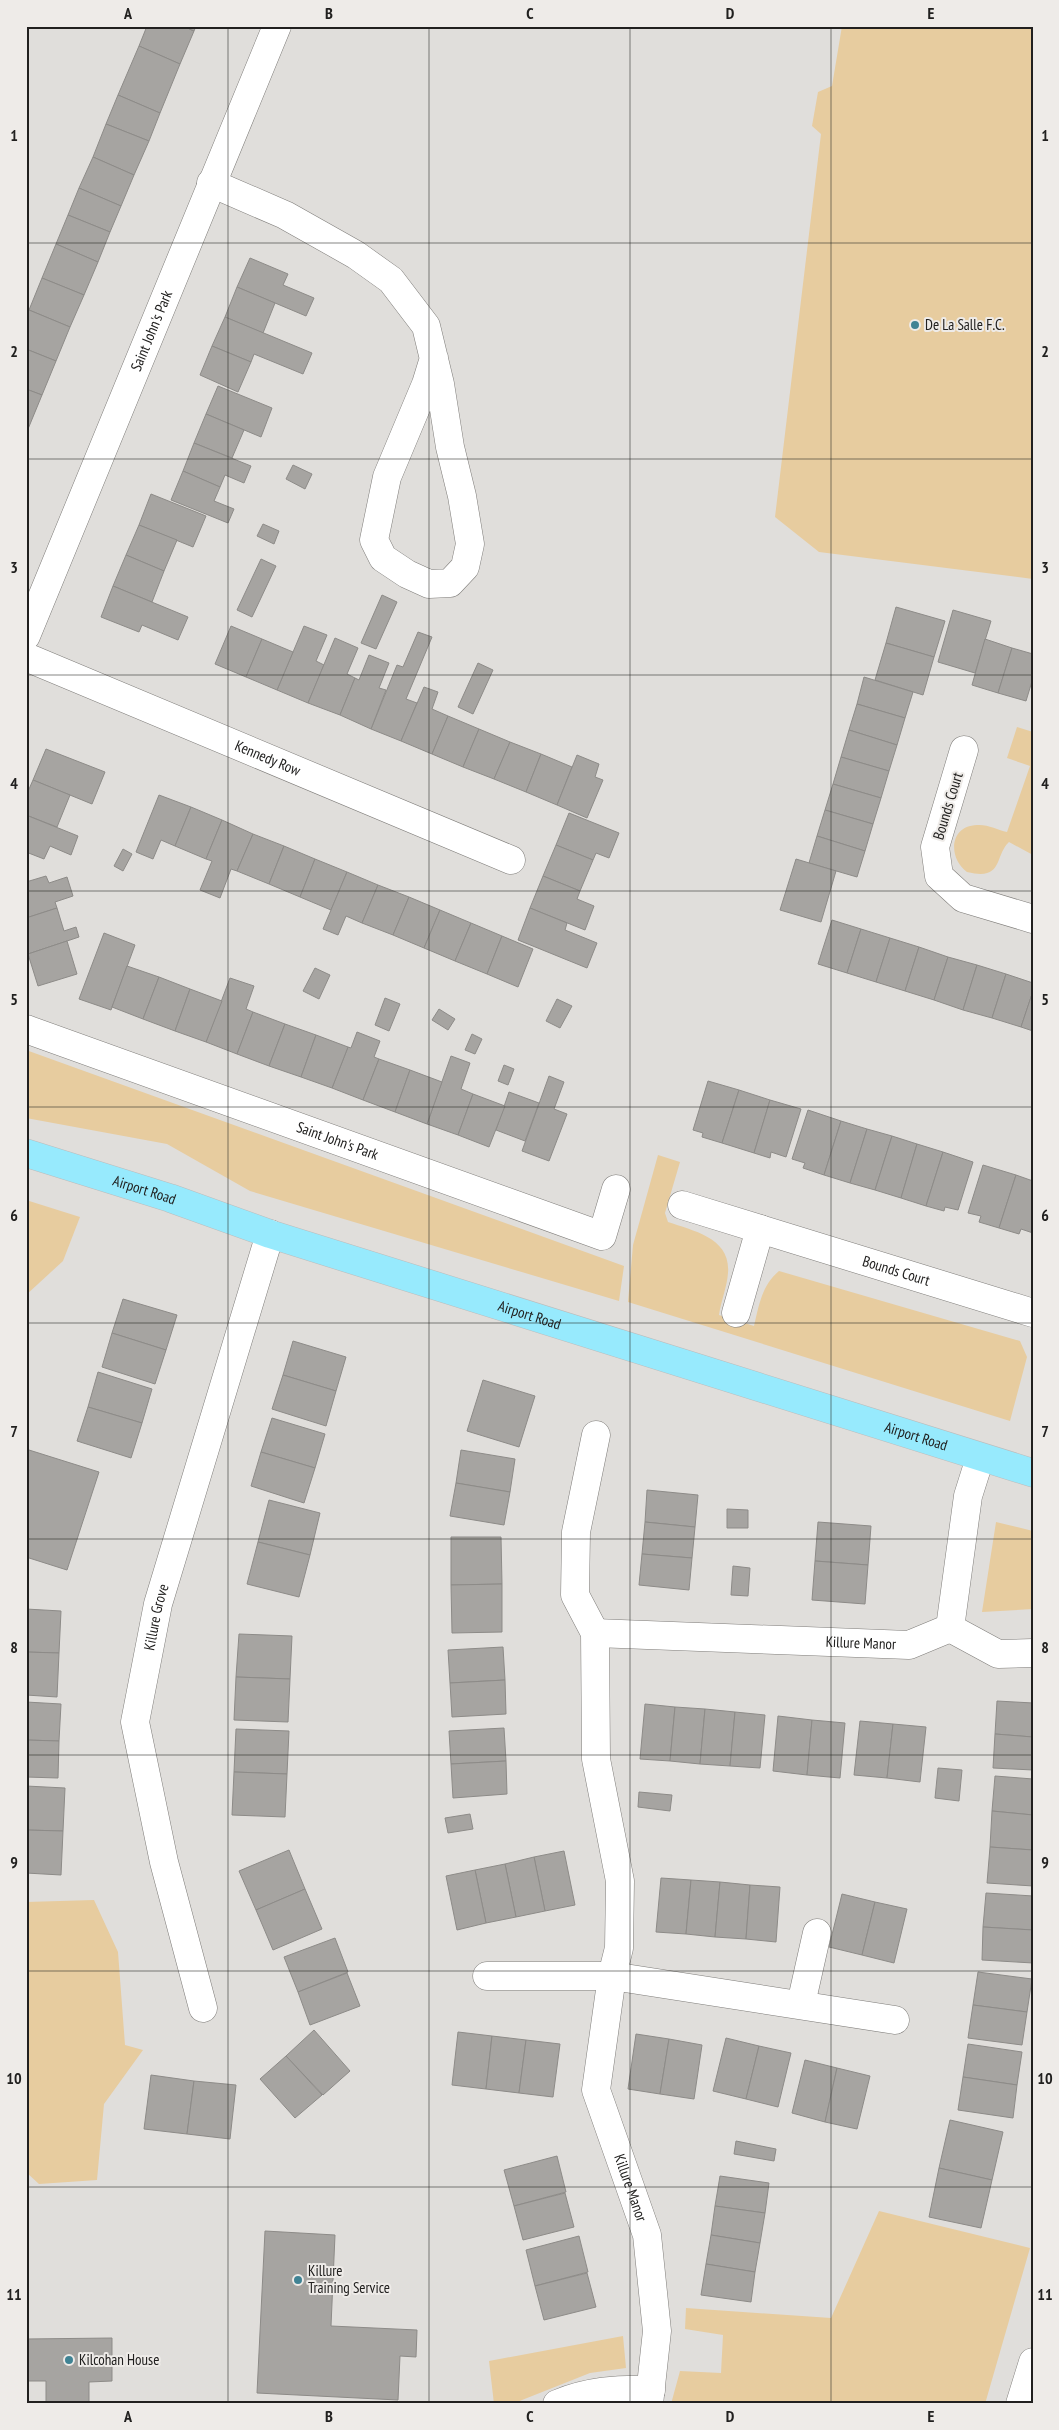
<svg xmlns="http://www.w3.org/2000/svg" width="1059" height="2430" font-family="'PT Sans Narrow',sans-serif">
<rect width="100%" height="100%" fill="#e0dedb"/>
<!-- green -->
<g fill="#e7cc9f">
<polygon points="842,26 1033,26 1033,579 819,552 775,517 821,134 812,126 818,92 832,86"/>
<path d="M1017 727 1033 732V855L1009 842C994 856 1004 881 967 872 948 858 949 826 977 825 987 824 998 830 1007 832L1030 766 1007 758Z"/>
<polygon points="26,1050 624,1266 619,1301 250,1191 167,1144 26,1118"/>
<path d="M658 1155 680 1162 665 1213 668 1222C694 1231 731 1238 728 1273 727 1287 721 1301 719 1315L754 1326C759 1305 762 1285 779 1271L1020 1341 1027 1357 1010 1421 628 1302 633 1245Z"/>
<polygon points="26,1200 80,1217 63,1261 26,1295"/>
<polygon points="996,1522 1033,1531 1033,1609 982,1612"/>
<polygon points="94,1900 118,1952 125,2045 143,2050 104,2104 97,2180 39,2184 26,2172 26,1902"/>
<polygon points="879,2211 1030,2248 985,2404 671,2404 680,2371 721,2373 723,2335 685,2329 686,2308 831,2318"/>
<polygon points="623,2336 626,2368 590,2373 512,2404 494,2404 489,2361"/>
</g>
<!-- building -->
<g fill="#a6a4a1" stroke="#8d8b88">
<polygon points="147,26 183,26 194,31 180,64 139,46"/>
<polygon points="183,26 196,26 194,31"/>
<polygon points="139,46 180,64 160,113 118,95"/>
<polygon points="118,95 160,113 149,141 106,124"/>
<polygon points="106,124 149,141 134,175 93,157"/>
<polygon points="93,157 134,175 121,206 79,188"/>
<polygon points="79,188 121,206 110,232 68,215"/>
<polygon points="68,215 110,232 98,262 56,244"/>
<polygon points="56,244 98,262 84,295 42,278"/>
<polygon points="250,258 288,274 283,285 314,298 306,316 237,287"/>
<polygon points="42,278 84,295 70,327 29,310"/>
<polygon points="237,287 275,303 263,333 225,317"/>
<polygon points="29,310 70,327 56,361 26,349 26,316"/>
<polygon points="225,317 312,353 303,374 254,354 251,362 212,346"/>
<polygon points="212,346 251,362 238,392 200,375"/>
<polygon points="26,349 56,361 42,395 26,389"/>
<polygon points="218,386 272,408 261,437 206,414"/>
<polygon points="26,389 42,395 28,429 26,428"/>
<polygon points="206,414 244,430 232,458 194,443"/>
<polygon points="194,443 251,466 244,483 225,475 220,487 183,471"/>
<polygon points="293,465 312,474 305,489 286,479"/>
<polygon points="183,471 220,487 214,501 234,509 228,523 171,500"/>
<polygon points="151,494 206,516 193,547 139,525"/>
<polygon points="263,524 279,531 274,544 257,536"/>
<polygon points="139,525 177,540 164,571 126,555"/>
<polygon points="126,555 164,571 152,602 113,586"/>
<polygon points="261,559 276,566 252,617 237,610"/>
<polygon points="113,586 188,617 178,640 142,625 139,632 101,617"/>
<polygon points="382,595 397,602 376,649 361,643"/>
<polygon points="896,607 945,621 934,657 886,643"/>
<polygon points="953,610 991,621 975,673 938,662"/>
<polygon points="231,626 262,639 246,677 215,664"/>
<polygon points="304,626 327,635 316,661 324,665 308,703 277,690"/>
<polygon points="418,632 432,637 406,699 417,703 401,741 371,729 397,665 403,667"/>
<polygon points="335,638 358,648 347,674 355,678 340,715 308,703"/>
<polygon points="262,639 293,652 277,690 246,677"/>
<polygon points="985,639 1012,648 998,693 972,685"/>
<polygon points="886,643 934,657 923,695 875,680"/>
<polygon points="1012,648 1033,654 1033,678 1026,701 998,693"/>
<polygon points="369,655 389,663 379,688 386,690 371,729 340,715 355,678 359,680"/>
<polygon points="478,663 493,670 473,714 458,707"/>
<polygon points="864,677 913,692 905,718 857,704"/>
<polygon points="424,687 438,692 432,709 448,716 432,754 401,741"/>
<polygon points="857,704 905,718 897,745 849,730"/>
<polygon points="448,716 479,729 463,767 432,754"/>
<polygon points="479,729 510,742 494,779 463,767"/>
<polygon points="849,730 897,745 889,771 841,757"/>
<polygon points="510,742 541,754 526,792 494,779"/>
<polygon points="46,749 105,772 92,804 33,780"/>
<polygon points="541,754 572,767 557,805 526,792"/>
<polygon points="577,755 599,764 595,777 603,780 587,818 557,805"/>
<polygon points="841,757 889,771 881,798 833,784"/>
<polygon points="33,780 70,795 57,827 26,815 26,796"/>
<polygon points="833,784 881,798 873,824 825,810"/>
<polygon points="159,795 191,807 175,846 161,840 153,859 136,852"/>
<polygon points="191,807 222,820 206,859 175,846"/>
<polygon points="825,810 873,824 865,851 817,836"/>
<polygon points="569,813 619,833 609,858 596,853 593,860 556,845"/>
<polygon points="26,815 78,836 71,855 50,846 44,859 26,852"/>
<polygon points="222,820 253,834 237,871 231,869 220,898 200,890 212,861 206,859"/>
<polygon points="253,834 284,846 269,884 237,871"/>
<polygon points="817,836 865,851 857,877 809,863"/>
<polygon points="556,845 593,860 580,891 543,876"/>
<polygon points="284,846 315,859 300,897 269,884"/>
<polygon points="123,849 132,854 123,871 114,866"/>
<polygon points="315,859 347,872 331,910 300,897"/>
<polygon points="796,859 836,871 821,922 780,910"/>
<polygon points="347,872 378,885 362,923 346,916 338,935 323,929"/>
<polygon points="46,876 49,883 67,877 73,896 55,902 57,908 26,918 26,882"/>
<polygon points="543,876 580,891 577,899 594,906 585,930 530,908"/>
<polygon points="378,885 409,897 393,935 362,923"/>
<polygon points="409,897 440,910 424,948 393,935"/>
<polygon points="57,908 64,931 76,927 79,937 28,954 26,918"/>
<polygon points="530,908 567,923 565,930 597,943 587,968 518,940"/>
<polygon points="440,910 471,923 455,961 424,948"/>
<polygon points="832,920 861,929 847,973 818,964"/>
<polygon points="471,923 502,936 487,974 455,961"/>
<polygon points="861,929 890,938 876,982 847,973"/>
<polygon points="104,933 135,945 111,1010 79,999"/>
<polygon points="502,936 533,949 518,987 487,974"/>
<polygon points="890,938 919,947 905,991 876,982"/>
<polygon points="67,941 77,974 38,986 28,954"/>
<polygon points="919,947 948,957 934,1000 905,991"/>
<polygon points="948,957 977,965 963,1010 934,1000"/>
<polygon points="977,965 1006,974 992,1018 963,1010"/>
<polygon points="127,966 159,977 143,1019 112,1007"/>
<polygon points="315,968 330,975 319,999 303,991"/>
<polygon points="1006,974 1033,983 1033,991 1021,1027 992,1018"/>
<polygon points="159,977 190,989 175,1031 143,1019"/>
<polygon points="230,978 254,986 246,1009 253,1012 237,1054 206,1042"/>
<polygon points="190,989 222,1001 206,1042 175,1031"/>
<polygon points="1033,991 1033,1031 1021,1027"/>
<polygon points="385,998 400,1004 389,1031 375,1025"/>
<polygon points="557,999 572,1006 560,1028 546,1021"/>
<polygon points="439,1009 455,1019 448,1030 432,1020"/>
<polygon points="253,1012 285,1024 269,1066 237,1054"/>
<polygon points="285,1024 316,1035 301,1077 269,1066"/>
<polygon points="357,1032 380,1041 374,1057 379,1059 363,1100 332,1088 348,1047 351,1048"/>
<polygon points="472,1034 482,1039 475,1054 465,1050"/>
<polygon points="316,1035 348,1047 332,1088 301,1077"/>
<polygon points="451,1056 470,1063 461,1089 473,1094 458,1135 427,1124"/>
<polygon points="379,1059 410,1070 395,1112 363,1100"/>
<polygon points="504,1065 514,1069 508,1085 498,1081"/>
<polygon points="410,1070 442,1082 427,1124 395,1112"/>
<polygon points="549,1076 564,1082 554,1109 567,1114 549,1161 522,1151"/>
<polygon points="708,1081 739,1090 722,1143 702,1137 703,1133 693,1130"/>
<polygon points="739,1090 770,1100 754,1153 722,1143"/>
<polygon points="509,1092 539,1103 525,1141 496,1130"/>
<polygon points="473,1094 505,1106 489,1147 458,1135"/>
<polygon points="770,1100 801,1109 786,1157 771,1152 770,1158 754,1153"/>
<polygon points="808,1110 841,1121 824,1175 803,1168 805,1163 792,1159"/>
<polygon points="841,1121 867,1129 850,1183 824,1175"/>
<polygon points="867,1129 892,1136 875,1190 850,1183"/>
<polygon points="892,1136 917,1144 901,1198 875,1190"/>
<polygon points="917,1144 943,1152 926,1206 901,1198"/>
<polygon points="943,1152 973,1162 958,1210 945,1207 944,1211 926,1206"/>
<polygon points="983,1165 1016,1175 999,1228 979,1222 981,1216 968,1213"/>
<polygon points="1016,1175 1033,1181 1033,1233 1021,1229 1019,1234 999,1228"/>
<polygon points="123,1299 177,1315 166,1350 112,1333"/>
<polygon points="112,1333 166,1350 155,1384 102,1367"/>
<polygon points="293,1341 346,1357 336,1391 283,1375"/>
<polygon points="98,1372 152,1389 142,1423 88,1407"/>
<polygon points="283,1375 336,1391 326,1426 272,1409"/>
<polygon points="483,1380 535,1396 519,1447 467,1431"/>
<polygon points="88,1407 142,1423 131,1458 77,1441"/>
<polygon points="272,1418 325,1434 315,1468 261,1452"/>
<polygon points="29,1450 99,1472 67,1570 26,1557 26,1457"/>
<polygon points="461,1450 515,1459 510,1492 456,1483"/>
<polygon points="261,1452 315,1468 304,1503 251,1486"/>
<polygon points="456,1483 510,1492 504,1525 450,1516"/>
<polygon points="647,1490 698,1495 695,1527 645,1522"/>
<polygon points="269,1500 320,1513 310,1555 258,1542"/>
<polygon points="727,1509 748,1510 748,1528 727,1528"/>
<polygon points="645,1522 695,1527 692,1558 642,1554"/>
<polygon points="818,1522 871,1526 868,1565 815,1561"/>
<polygon points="451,1537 501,1537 502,1584 451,1585"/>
<polygon points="258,1542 310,1555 299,1597 247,1584"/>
<polygon points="642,1554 692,1558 689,1590 639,1585"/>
<polygon points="815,1561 868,1565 865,1604 812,1600"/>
<polygon points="733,1566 750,1568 748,1596 731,1595"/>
<polygon points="502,1584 502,1632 452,1633 451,1585"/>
<polygon points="26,1609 61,1611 59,1653 26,1652"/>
<polygon points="239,1634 292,1636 290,1679 236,1677"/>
<polygon points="503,1647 505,1680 450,1683 448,1650"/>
<polygon points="26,1652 59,1653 57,1697 26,1695"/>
<polygon points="236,1677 290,1679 288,1722 234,1720"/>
<polygon points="505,1680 506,1714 452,1717 450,1683"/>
<polygon points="997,1701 1033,1703 1033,1737 995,1734"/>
<polygon points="26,1702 61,1704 59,1741 26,1740"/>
<polygon points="645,1704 675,1707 670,1761 640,1759"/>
<polygon points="675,1707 705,1709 700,1764 670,1761"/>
<polygon points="705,1709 735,1712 730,1766 700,1764"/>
<polygon points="735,1712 765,1715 760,1768 730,1766"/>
<polygon points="778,1716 812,1720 807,1775 773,1771"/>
<polygon points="812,1720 845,1723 840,1778 807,1775"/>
<polygon points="860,1721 893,1724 887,1778 854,1775"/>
<polygon points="893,1724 926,1727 920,1782 887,1778"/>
<polygon points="504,1728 506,1761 451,1764 449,1731"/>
<polygon points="236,1729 289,1731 287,1774 234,1772"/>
<polygon points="995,1734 1033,1737 1033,1770 993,1768"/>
<polygon points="26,1740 59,1741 58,1778 26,1777"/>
<polygon points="506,1761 507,1794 453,1798 451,1764"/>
<polygon points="938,1768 962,1770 959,1801 935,1798"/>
<polygon points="234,1772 287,1774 285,1817 232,1815"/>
<polygon points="995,1776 1033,1779 1033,1815 992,1811"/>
<polygon points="26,1786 65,1788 63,1831 26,1830"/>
<polygon points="639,1792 672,1795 670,1811 638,1807"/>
<polygon points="992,1811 1033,1815 1033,1850 990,1847"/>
<polygon points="470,1814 473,1829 448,1833 445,1818"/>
<polygon points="26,1830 63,1831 61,1875 26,1873"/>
<polygon points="990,1847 1033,1850 1033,1886 987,1883"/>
<polygon points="289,1850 305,1889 256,1910 239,1871"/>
<polygon points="564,1851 575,1905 545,1911 534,1857"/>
<polygon points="534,1857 545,1911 516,1917 505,1864"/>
<polygon points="505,1864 516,1917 486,1923 475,1870"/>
<polygon points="475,1870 486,1923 457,1930 446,1876"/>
<polygon points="661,1878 691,1880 686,1934 656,1932"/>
<polygon points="691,1880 720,1882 715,1937 686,1934"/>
<polygon points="720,1882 750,1885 746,1939 715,1937"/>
<polygon points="750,1885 780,1887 776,1942 746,1939"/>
<polygon points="305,1889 322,1929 273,1950 256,1910"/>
<polygon points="986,1893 1033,1896 1033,1930 983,1927"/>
<polygon points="842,1894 875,1902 862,1955 829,1947"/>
<polygon points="875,1902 907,1909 894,1963 862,1955"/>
<polygon points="983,1927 1033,1930 1033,1963 982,1960"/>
<polygon points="335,1938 348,1972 298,1992 284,1957"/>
<polygon points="978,1972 1032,1979 1027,2012 973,2005"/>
<polygon points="347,1973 360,2006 310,2025 298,1992"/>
<polygon points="973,2005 1027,2012 1022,2045 968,2038"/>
<polygon points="314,2030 350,2071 323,2095 286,2056"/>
<polygon points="458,2032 492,2036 486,2089 452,2085"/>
<polygon points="636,2034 669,2039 660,2094 628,2089"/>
<polygon points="492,2036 526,2040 519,2093 486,2089"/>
<polygon points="726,2038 759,2046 746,2099 713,2091"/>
<polygon points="669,2039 702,2045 694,2099 660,2094"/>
<polygon points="526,2040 560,2044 553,2097 519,2093"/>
<polygon points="968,2044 1022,2052 1017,2085 963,2077"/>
<polygon points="759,2046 791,2053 778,2107 746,2099"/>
<polygon points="286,2056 322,2095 295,2118 260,2079"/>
<polygon points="805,2060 837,2068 825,2122 792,2113"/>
<polygon points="837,2068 870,2076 857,2129 825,2122"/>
<polygon points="151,2075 194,2081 187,2134 144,2129"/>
<polygon points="963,2077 1017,2085 1013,2118 958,2110"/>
<polygon points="194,2081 236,2085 230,2139 187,2134"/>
<polygon points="950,2120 1003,2132 992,2180 939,2168"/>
<polygon points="736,2141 776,2149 774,2161 734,2154"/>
<polygon points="557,2156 566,2192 514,2206 504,2170"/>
<polygon points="939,2168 992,2180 981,2228 929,2217"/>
<polygon points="720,2176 769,2183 765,2213 715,2206"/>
<polygon points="565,2193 574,2227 523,2240 514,2206"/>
<polygon points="715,2206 765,2213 760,2243 711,2235"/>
<polygon points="265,2231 335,2235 331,2326 417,2330 416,2357 400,2356 398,2400 257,2393"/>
<polygon points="711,2235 760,2243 755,2272 706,2264"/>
<polygon points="579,2236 588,2272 535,2286 526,2250"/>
<polygon points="706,2264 755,2272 751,2302 701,2295"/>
<polygon points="587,2273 596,2307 544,2320 535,2286"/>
<polygon points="112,2338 112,2381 89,2382 89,2404 46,2404 46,2381 26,2381 26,2339"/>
</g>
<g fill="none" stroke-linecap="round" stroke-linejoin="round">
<!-- minor casing -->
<g stroke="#7f7d7a" stroke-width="29">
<g id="minor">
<polyline points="211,183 285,215 356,255 391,280 426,326 440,384 450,447 462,496 470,544 465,567 450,583 429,584 407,574 383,558 374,540 387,477 426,384 434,358"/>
<path id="s1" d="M26 636 277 26"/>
<path id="s2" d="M26 657 511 860"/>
<polyline points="964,750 935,847 939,876 963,898 1033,919"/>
<path id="s3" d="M26 1029 602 1236 616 1189"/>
<path id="s4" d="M682 1205 1033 1313"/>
<polyline points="736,1313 760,1229"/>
<path id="s5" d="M596 1435 576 1532 575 1595 595 1633 596 1759 620 1881 619 1948 612 1976 596 2090 647 2235 657 2331 649 2404"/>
<polyline points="950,1628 968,1496 980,1458"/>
<polyline points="950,1628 998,1654 1033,1653"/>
<path id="s6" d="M595 1633 909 1645 950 1628"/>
<polyline points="487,1976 612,1976 895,2020"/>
<polyline points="801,2004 817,1933"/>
<path id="s7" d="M203 2008 164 1862 135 1722 158 1604 270 1234"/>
<path d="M557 2404C588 2391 617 2389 651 2390"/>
<polyline points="1020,2404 1033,2362"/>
</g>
</g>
<!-- major casing -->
<g stroke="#bcbcbc" stroke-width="29">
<g id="major">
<path id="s8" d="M26 1153 170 1198 270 1234 1033 1473"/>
</g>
</g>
<!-- minor -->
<use href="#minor" stroke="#fff" stroke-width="28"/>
<!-- major -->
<use href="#major" stroke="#97eafd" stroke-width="28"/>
</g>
<!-- grid -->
<path fill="none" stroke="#21201f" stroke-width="1" stroke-opacity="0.55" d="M228 26V2404M429 26V2404M630 26V2404M831 26V2404M26 243H1033M26 459H1033M26 675H1033M26 891H1033M26 1107H1033M26 1323H1033M26 1539H1033M26 1755H1033M26 1971H1033M26 2187H1033"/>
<!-- markers -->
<g fill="#408394" stroke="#eeebe8" stroke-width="2">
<circle cx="915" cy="325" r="5"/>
<circle cx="298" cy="2280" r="5"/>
<circle cx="69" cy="2360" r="5"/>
</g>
<g text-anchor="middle" stroke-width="4" stroke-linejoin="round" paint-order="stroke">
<!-- poi labels -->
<g font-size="15" fill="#21201f" stroke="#eeebe8" text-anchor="start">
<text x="925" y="330">De La Salle F.C.</text>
<text x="308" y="2276">Killure<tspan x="308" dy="17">Training Service</tspan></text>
<text x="79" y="2365">Kilcohan House</text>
</g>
<!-- street labels -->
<g font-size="15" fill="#21201f" stroke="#eeebe8">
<text dy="5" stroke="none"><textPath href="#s1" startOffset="330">Saint John's Park</textPath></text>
<text dy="5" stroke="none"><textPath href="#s2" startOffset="262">Kennedy Row</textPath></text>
<text transform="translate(948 806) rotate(-73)" y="5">Bounds Court</text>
<text dy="5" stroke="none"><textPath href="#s3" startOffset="331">Saint John's Park</textPath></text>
<text dy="5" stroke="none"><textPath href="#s8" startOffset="124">Airport Road</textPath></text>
<text dy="5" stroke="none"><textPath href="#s4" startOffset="224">Bounds Court</textPath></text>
<text dy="5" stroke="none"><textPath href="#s8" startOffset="529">Airport Road</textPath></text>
<text dy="5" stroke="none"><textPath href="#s8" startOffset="934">Airport Road</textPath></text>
<text dy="5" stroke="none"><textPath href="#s7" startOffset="401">Killure Grove</textPath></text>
<text dy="5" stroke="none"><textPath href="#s6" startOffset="266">Killure Manor</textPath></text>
<text dy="5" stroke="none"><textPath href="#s5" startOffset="770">Killure Manor</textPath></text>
</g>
</g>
<!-- border -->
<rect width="1059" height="2430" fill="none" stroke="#eeebe8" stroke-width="55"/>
<rect x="28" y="28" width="1004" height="2374" fill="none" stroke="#21201f" stroke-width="2"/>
<g font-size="16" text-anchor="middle" font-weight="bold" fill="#21201f">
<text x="128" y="19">A</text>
<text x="329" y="19">B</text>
<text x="530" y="19">C</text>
<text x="730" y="19">D</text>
<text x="931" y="19">E</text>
<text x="14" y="141">1</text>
<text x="1045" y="141">1</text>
<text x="14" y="357">2</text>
<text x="1045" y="357">2</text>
<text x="14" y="573">3</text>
<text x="1045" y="573">3</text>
<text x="14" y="789">4</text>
<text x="1045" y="789">4</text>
<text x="14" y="1005">5</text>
<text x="1045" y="1005">5</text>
<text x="14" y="1221">6</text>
<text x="1045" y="1221">6</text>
<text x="14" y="1437">7</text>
<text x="1045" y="1437">7</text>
<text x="14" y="1653">8</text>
<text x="1045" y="1653">8</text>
<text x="14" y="1868">9</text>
<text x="1045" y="1868">9</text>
<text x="14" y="2084">10</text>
<text x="1045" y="2084">10</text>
<text x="14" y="2300">11</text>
<text x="1045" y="2300">11</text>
<text x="128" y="2422">A</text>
<text x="329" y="2422">B</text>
<text x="530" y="2422">C</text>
<text x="730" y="2422">D</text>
<text x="931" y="2422">E</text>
</g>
</svg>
